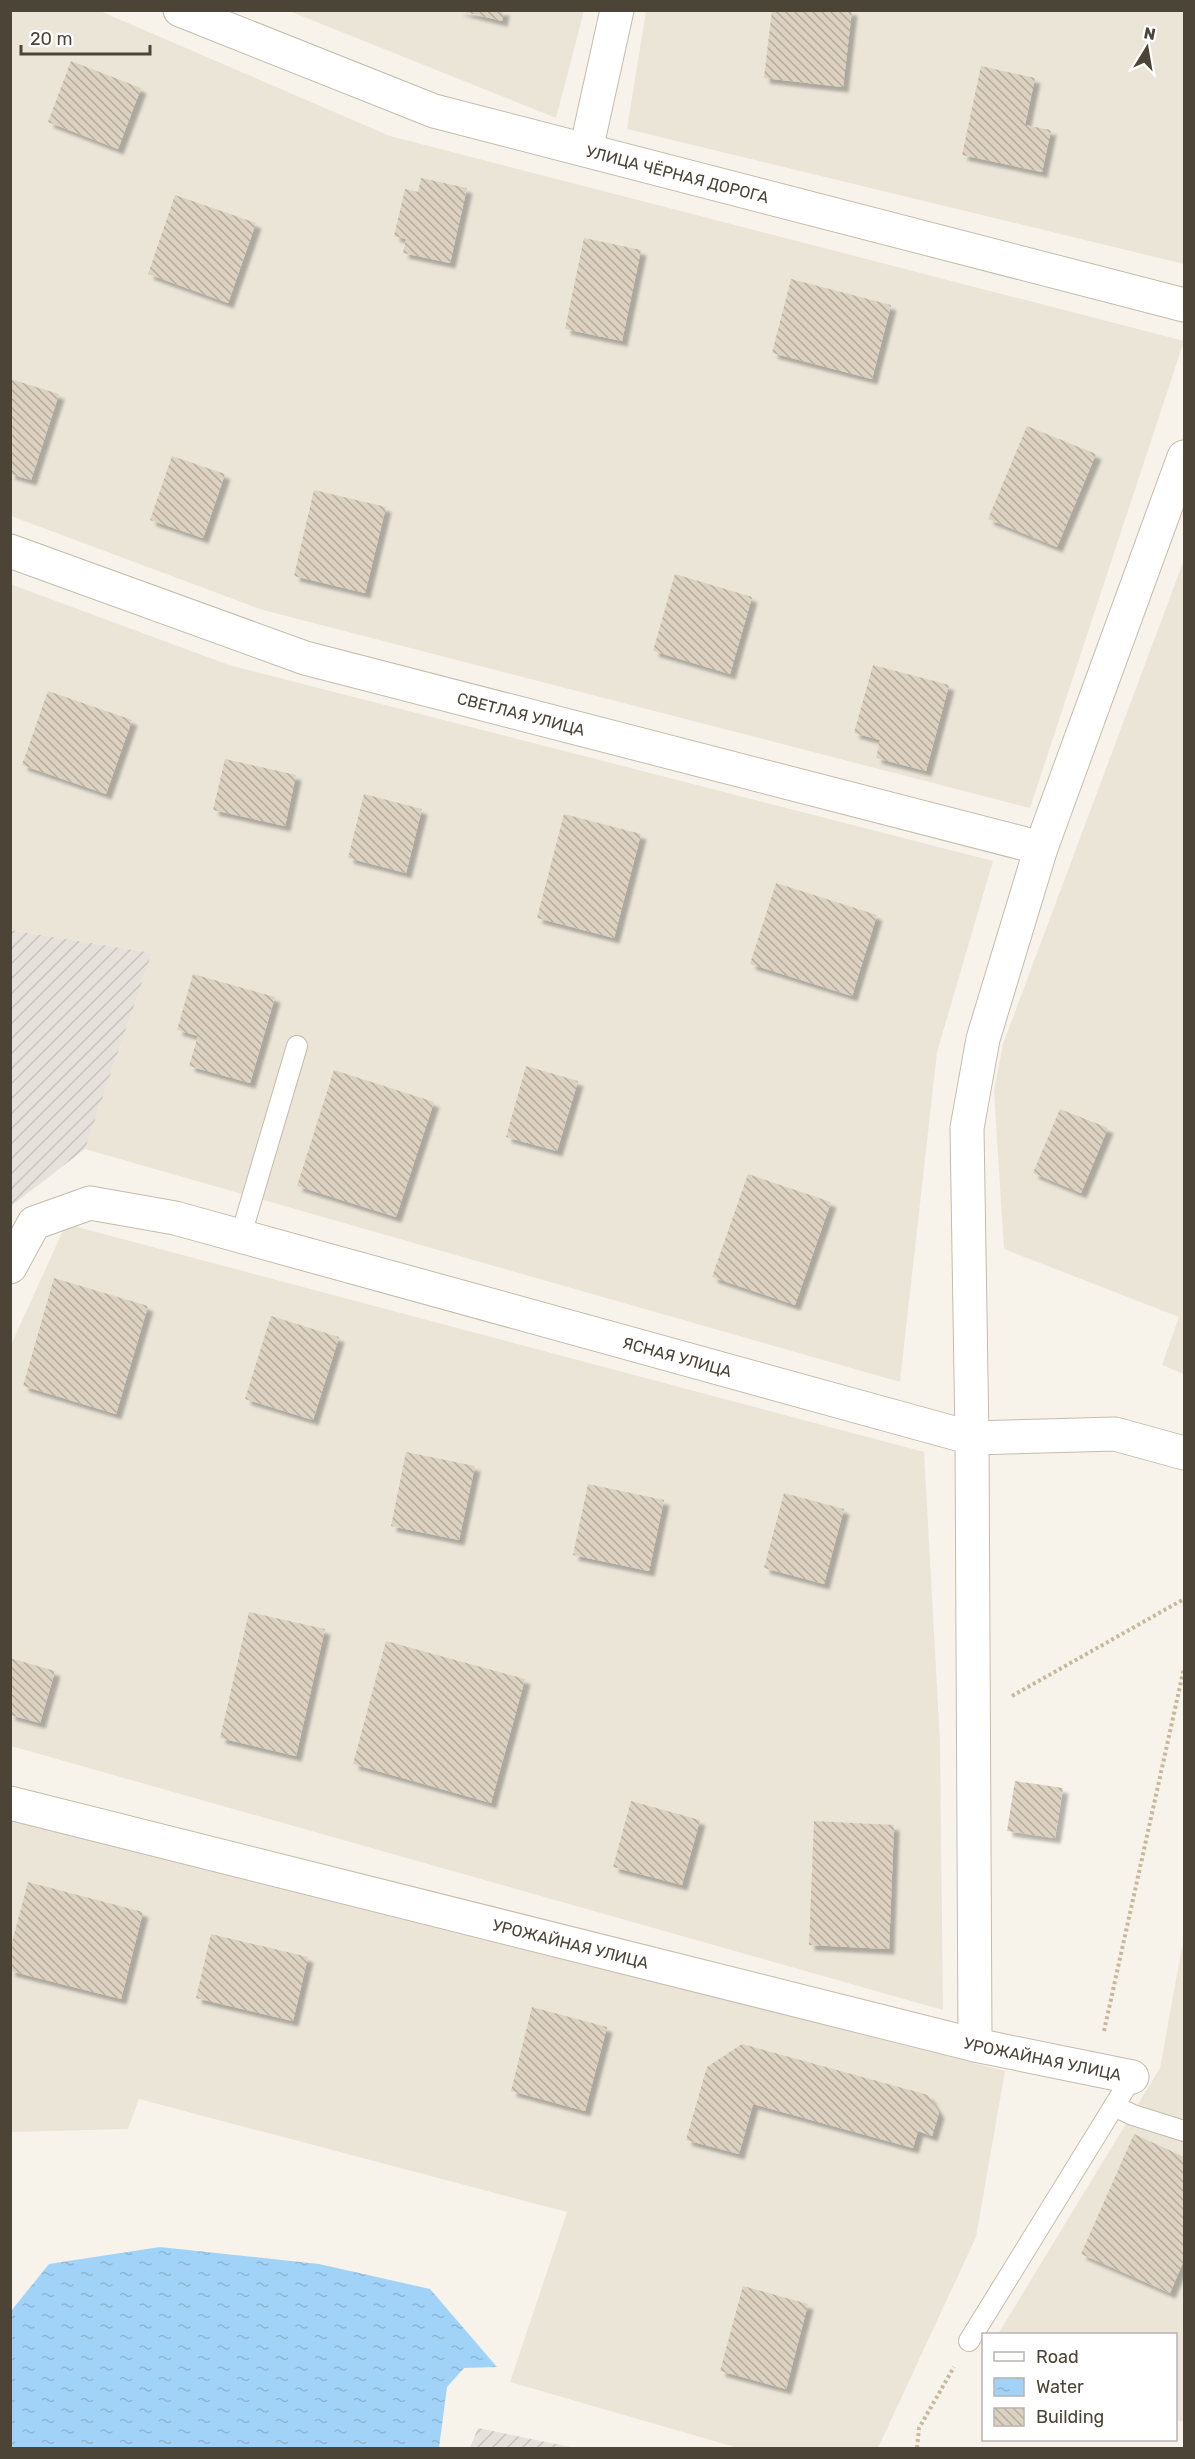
<svg xmlns="http://www.w3.org/2000/svg" width="1195" height="2459" font-family="Rubik,sans-serif">
<defs>
<pattern id="industrial-furrows" width="10" height="10" patternUnits="userSpaceOnUse" patternTransform="scale(1.5)"><rect width="10" height="10" fill="#e6e2db"/><path d="M-1 1l2-2M0 10L10 0M9 11l2-2" fill="none" stroke="#c7c3bd"/></pattern>
<pattern id="water-ripples" width="26" height="14" patternUnits="userSpaceOnUse" patternTransform="scale(1.5)"><rect width="26" height="14" fill="#a1d3f9"/><path d="M2 4q2-2 4 0t4 0M15 11q2-2 4 0t4 0" fill="none" stroke="#8cb6d6"/></pattern>
<pattern id="building-back-hatch" width="6" height="6" patternUnits="userSpaceOnUse" patternTransform="scale(1.5)"><rect width="6" height="6" fill="#ddd2c1"/><path d="M-1 5l2 2M0 0l6 6M5-1l2 2" fill="none" stroke="#b5ac9e"/></pattern>
<filter id="shadow"><feDropShadow dx="5.5" dy="5.5" stdDeviation="1.5" flood-color="#0004"/></filter>
</defs>
<rect width="100%" height="100%" fill="#f7f3ea"/>
<!-- residential -->
<g fill="#ebe5d8">
<polygon points="10,11 100,11 390,136 1184,341 1030,808 263,610 11,516"/>
<polygon points="289,11 584,11 556,118"/>
<polygon points="646,11 1184,11 1184,264 627,129"/>
<polygon points="1184,560 1184,1374 1162,1365 1179,1317 1004,1249 994,1092 1003,1044"/>
<polygon points="10,584 229,665 993,861 937,1052 900,1382 85,1149 152,953 11,930"/>
<polygon points="66,1224 924,1452 940,1742 943,2010 11,1746 11,1345"/>
<polygon points="10,1820 1005,2071 976,2237 878,2448 738,2448 510,2382 567,2212 139,2099 128,2129 11,2132"/>
<polygon points="1184,1936 1184,2422 1176,2420 1176,2334 998,2334 1160,2068"/>
</g>
<!-- industrial -->
<g fill="url(#industrial-furrows)">
<polygon points="11,930 152,953 85,1149 11,1206"/>
<polygon points="478,2428 575,2448 470,2448"/>
</g>
<!-- water -->
<polygon fill="url(#water-ripples)" points="160,2247 319,2264 430,2289 497,2367 464,2368 447,2387 439,2448 11,2448 11,2311 49,2264"/>
<!-- building -->
<g fill="url(#building-back-hatch)" filter="url(#shadow)">
<polygon points="457,10 504,10 502,21"/>
<polygon points="772,10 852,10 843,87 764,78"/>
<polygon points="71,61 141,88 118,149 48,122"/>
<polygon points="981,66 1035,78 1025,125 1051,130 1042,172 962,155"/>
<polygon points="421,178 467,188 450,263 403,253 406,239 394,236 405,189 418,192"/>
<polygon points="175,195 256,223 228,303 148,274"/>
<polygon points="584,238 641,250 622,341 565,329"/>
<polygon points="791,279 891,305 872,379 772,353"/>
<polygon points="10,379 59,394 31,480 10,474"/>
<polygon points="1027,426 1096,454 1057,547 988,519"/>
<polygon points="172,456 225,474 203,538 150,520"/>
<polygon points="314,490 386,507 365,593 294,576"/>
<polygon points="675,574 752,597 730,674 653,651"/>
<polygon points="873,665 949,685 926,771 876,758 880,740 854,733"/>
<polygon points="48,691 132,720 106,794 22,765"/>
<polygon points="225,759 296,775 285,826 213,810"/>
<polygon points="364,794 422,809 406,873 348,858"/>
<polygon points="564,814 641,834 614,938 537,918"/>
<polygon points="776,883 877,915 852,996 750,964"/>
<polygon points="193,974 275,997 250,1083 189,1066 198,1036 177,1030"/>
<polygon points="526,1066 578,1081 557,1151 506,1137"/>
<polygon points="334,1070 434,1102 396,1217 297,1186"/>
<polygon points="1060,1109 1108,1128 1081,1193 1033,1173"/>
<polygon points="748,1174 831,1202 795,1305 712,1277"/>
<polygon points="54,1278 148,1306 116,1414 23,1386"/>
<polygon points="271,1316 339,1337 313,1420 245,1399"/>
<polygon points="406,1452 475,1466 459,1540 391,1526"/>
<polygon points="588,1484 664,1500 649,1571 573,1555"/>
<polygon points="784,1493 844,1509 824,1584 764,1568"/>
<polygon points="249,1612 325,1629 296,1756 220,1738"/>
<polygon points="386,1641 525,1679 491,1803 353,1764"/>
<polygon points="10,1658 55,1671 40,1723 10,1715"/>
<polygon points="1015,1781 1063,1788 1055,1838 1007,1831"/>
<polygon points="631,1801 700,1820 682,1885 613,1867"/>
<polygon points="814,1821 894,1825 889,1949 809,1945"/>
<polygon points="28,1882 143,1912 121,1999 10,1971 10,1950"/>
<polygon points="211,1934 308,1957 293,2021 196,1998"/>
<polygon points="532,2007 607,2027 585,2111 511,2091"/>
<polygon points="742,2044 928,2095 939,2113 932,2136 918,2131 913,2148 753,2104 739,2154 686,2140 707,2067"/>
<polygon points="1134,2134 1184,2157 1184,2260 1170,2293 1081,2254"/>
<polygon points="743,2286 808,2304 786,2389 720,2371"/>
</g>
<g fill="none" stroke-linecap="round" stroke-linejoin="round">
<!-- lane casing -->
<g stroke="#c4bcab" stroke-width="22">
<g id="lane">
<polyline points="241,1235 297,1046"/>
<polyline points="1114,2106 1133,2115 1184,2131"/>
<polyline points="969,2341 1132,2077"/>
</g>
</g>
<!-- street casing -->
<g stroke="#c4bcab" stroke-width="35">
<g id="street">
<path id="s1" d="M180 10 434 111 1184 305"/>
<polyline points="586,150 617,10"/>
<path id="s2" d="M10 551 305 658 1041 848"/>
<path id="s3" d="M10 1267 34 1223 90 1203 175 1218 972 1438 1115 1434 1184 1453"/>
<path id="s4" d="M10 1803 975 2045 1132 2077"/>
<polyline points="975,2045 972,1438 967,1128 983,1039 1041,848 1184,457"/>
</g>
</g>
<!-- path -->
<g stroke="#c7b89b" stroke-width="4" stroke-dasharray="3 3" stroke-linecap="butt">
<polyline points="1012,1696 1184,1599"/>
<polyline points="1104,2031 1184,1668"/>
<polyline points="917,2448 919,2428 954,2367"/>
</g>
<!-- lane -->
<use href="#lane" stroke="#fff" stroke-width="20"/>
<!-- street -->
<use href="#street" stroke="#fff" stroke-width="33"/>
</g>
<g text-anchor="middle" stroke-width="5" stroke-linejoin="round" paint-order="stroke">
<!-- street labels -->
<g font-size="16" fill="#4c4437" stroke="#fff">
<text dy="6" stroke="none"><textPath href="#s1" startOffset="525">УЛИЦА ЧЁРНАЯ ДОРОГА</textPath></text>
<text dy="6" stroke="none"><textPath href="#s2" startOffset="537">СВЕТЛАЯ УЛИЦА</textPath></text>
<text dy="6" stroke="none"><textPath href="#s3" startOffset="717">ЯСНАЯ УЛИЦА</textPath></text>
<text dy="6" stroke="none"><textPath href="#s4" startOffset="578">УРОЖАЙНАЯ УЛИЦА</textPath></text>
<text dy="6" stroke="none"><textPath href="#s4" startOffset="1064">УРОЖАЙНАЯ УЛИЦА</textPath></text>
</g>
</g>
<!-- border -->
<rect width="1195" height="2459" fill="none" stroke="#4c4437" stroke-width="24"/>
<!-- legend -->
<rect x="982" y="2333" width="195" height="108" fill="#ffffff" stroke="#b7b4af" stroke-width="1.5"/>
<rect x="994" y="2352" width="30" height="9" fill="#ffffff" stroke="#b7b4af" stroke-width="1.5"/>
<text x="1036" y="2363" font-size="18" fill="#4c4437">Road</text>
<rect x="994" y="2378" width="30" height="18" fill="url(#water-ripples)" stroke="#b7b4af" stroke-width="1.5"/>
<text x="1036" y="2393" font-size="18" fill="#4c4437">Water</text>
<rect x="994" y="2408" width="30" height="18" fill="url(#building-back-hatch)" stroke="#b7b4af" stroke-width="1.5"/>
<text x="1036" y="2423" font-size="18" fill="#4c4437">Building</text>
<!-- north arrow -->
<g transform="translate(1147 48) rotate(11)" stroke="#ffffff" stroke-width="4.5" paint-order="stroke">
<path d="M0-4.5L10 22L0 15L-10 22Z" fill="#4c4437"/>
<text y="-9" font-size="16" font-weight="bold" text-anchor="middle" fill="#4c4437">N</text>
</g>
<!-- scale -->
<path d="M21 45v9h129v-9" fill="none" stroke="#4c4437" stroke-width="3"/>
<text x="30" y="45" font-size="18" fill="#4c4437" stroke="#ffffff" stroke-width="4.5" paint-order="stroke">20 m</text>
</svg>
